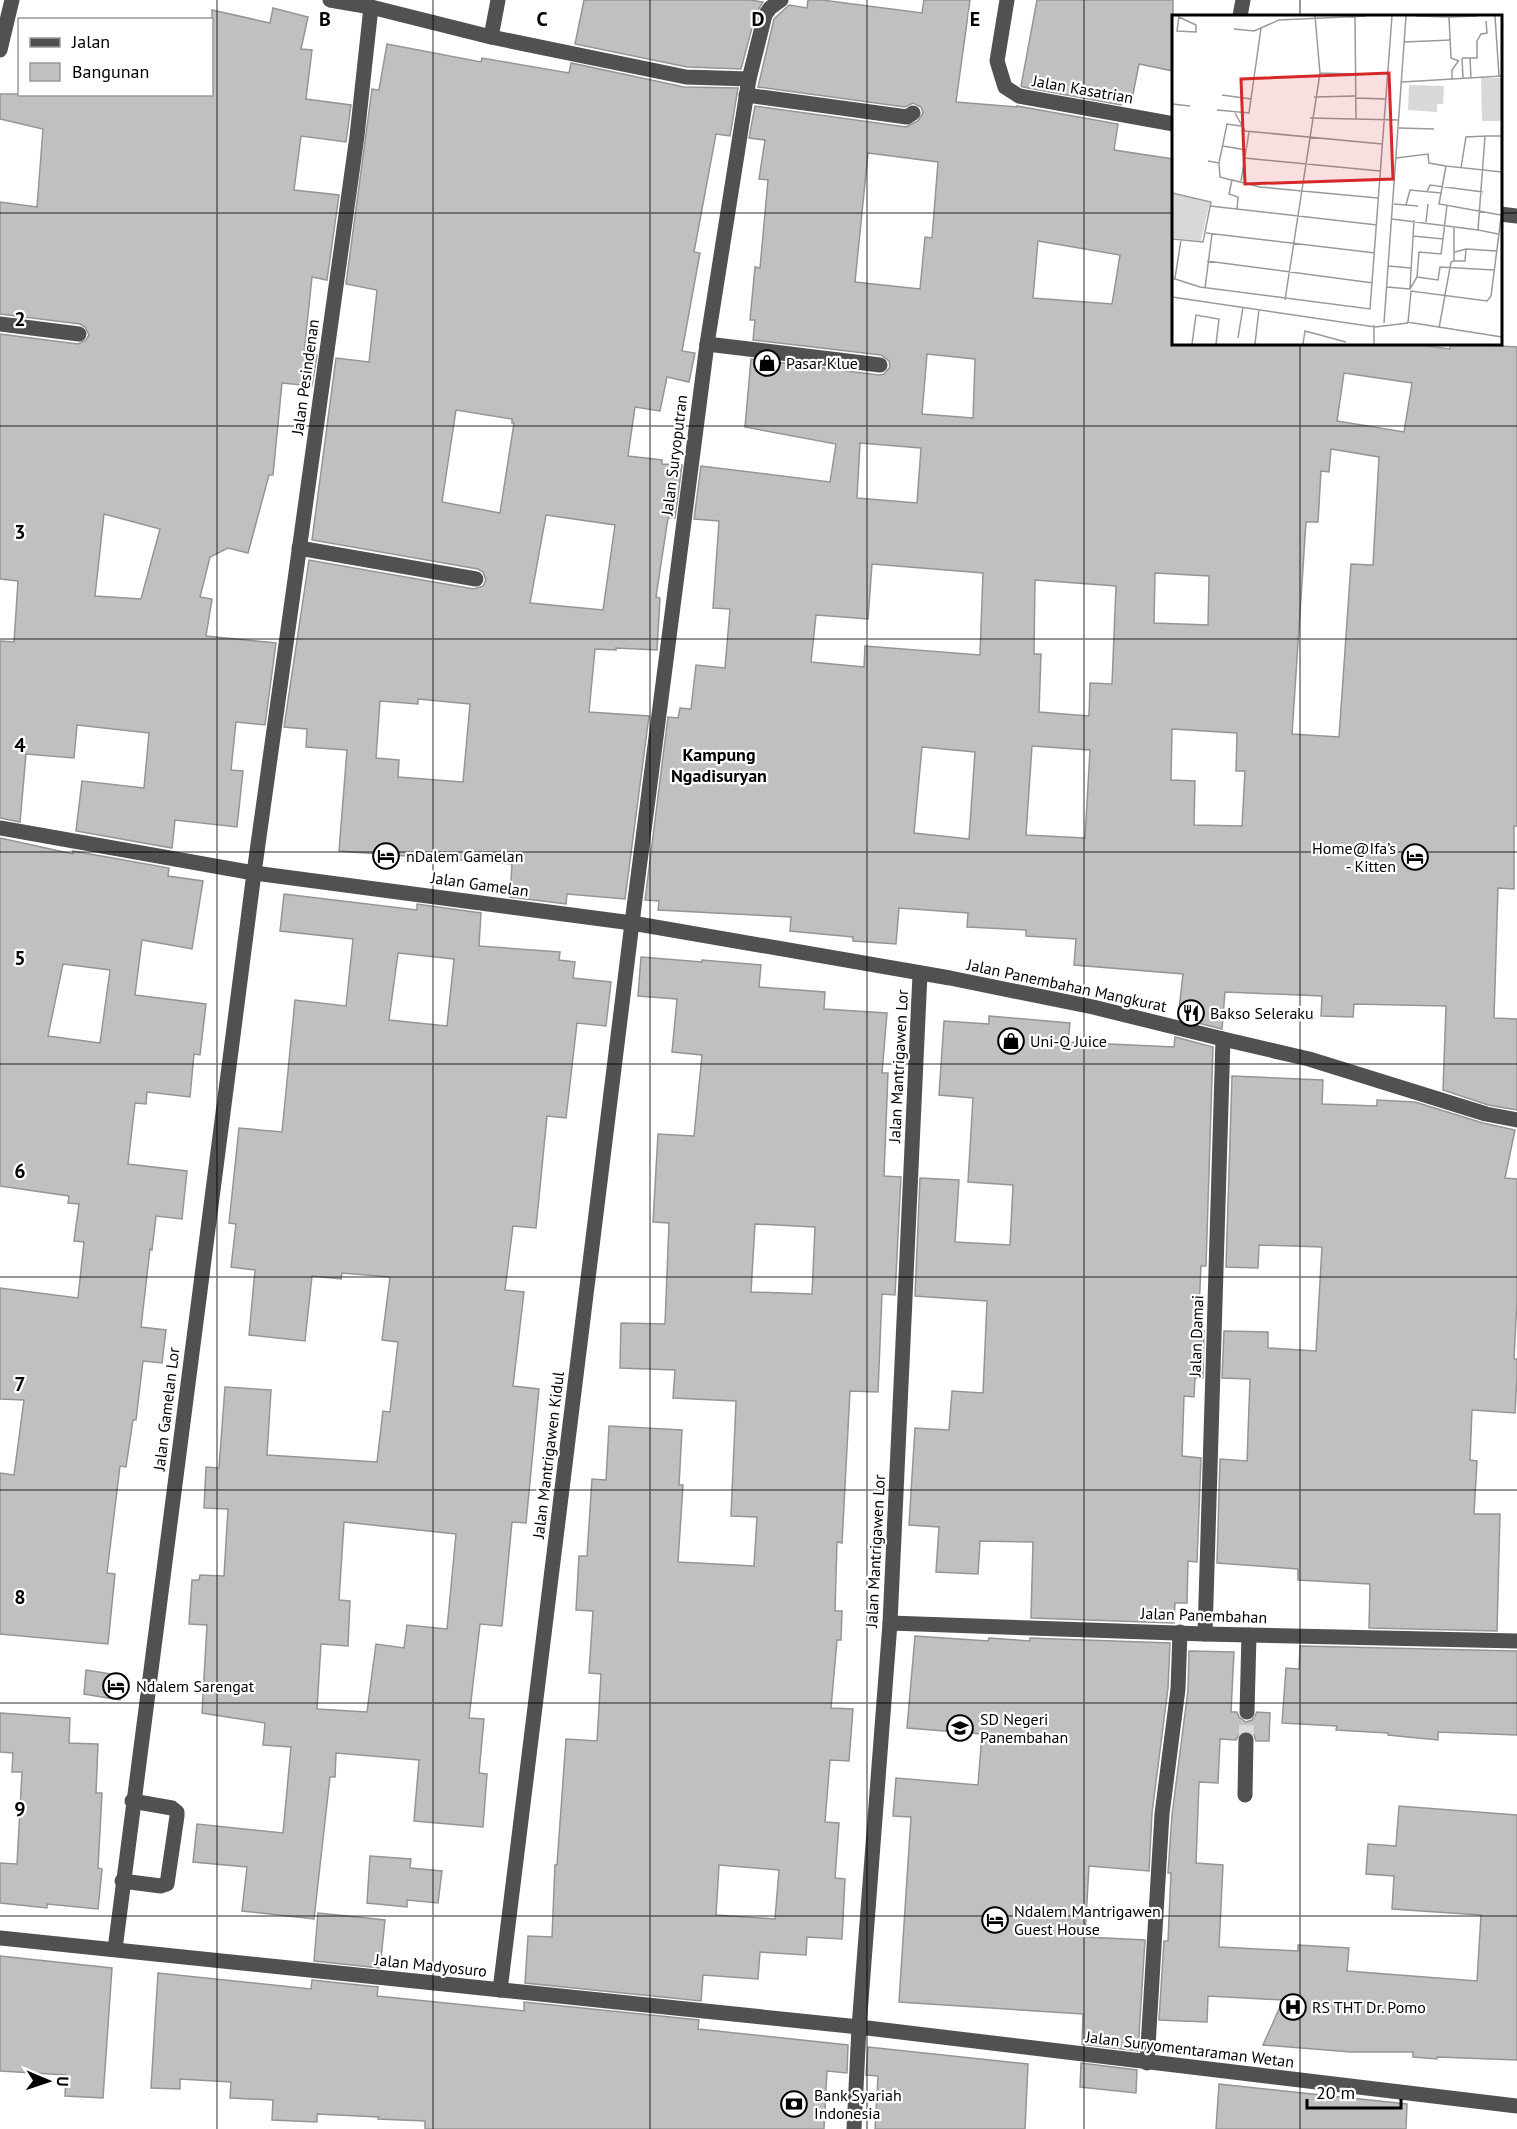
<svg xmlns="http://www.w3.org/2000/svg" width="1517" height="2129" font-family="'PT Sans',sans-serif">
<rect width="100%" height="100%" fill="#fff"/>
<!-- building -->
<g fill="#c0c0c0" stroke="#959595" stroke-width="1.5" fill-rule="evenodd">
<polygon points="584,0 750,0 763,2 756,13 741,69 687,67 575,44"/>
<path d="M808 0H822L922 13 924 0H970L956 102 1017 107V106L1118 124 1114 150 1173 159V344H1413L1450 349V344H1468L1517 347V826H1514V889L1498 888 1494 1018 1517 1019V1110L1488 1105 1443 1090 1446 1006 1354 1004 1353 1017 1321 1016 1322 996 1225 992 1222 1029 1178 1018 1183 974 1074 965 1076 939 1026 936V930L967 927 968 913 899 908 896 944 853 941V937L790 931 791 917 658 910 659 901 645 900 668 717 678 718 680 708 691 709 696 665 725 668 730 609 713 608 719 521 694 519 701 466 830 482 836 444 745 427 751 359 879 375 884 374 890 367 889 361 881 355 753 340 755 320H750L755 267 760 268 768 180 759 179 765 140 749 138 755 106 906 127 918 121 923 113 921 107 913 103 905 107 758 87 774 19 789 5 807 8ZM868 153 938 162 932 238 925 237 920 289 855 282ZM1038 241 1120 255 1112 304 1033 298ZM927 354 975 359 973 418 922 414ZM1344 373 1412 383 1404 432 1337 421ZM860 443 921 448 917 503 857 498ZM1331 449 1379 457 1373 565 1351 564 1339 737 1292 734 1306 522H1318L1321 471 1329 472ZM872 564 983 573 980 655 865 646 864 667 811 662 816 615 868 619ZM1155 573 1209 576 1208 625 1154 623ZM1035 580 1116 586 1112 684 1090 683 1089 716 1039 712 1041 654H1034ZM1172 729 1237 733 1236 771H1245L1242 826 1194 825 1195 781 1171 780ZM1032 746 1090 750 1085 838 1026 835ZM922 747 975 752 969 839 914 833Z"/>
<polygon points="1037,0 1173,0 1173,71 1139,64 1131,104 1122,102 1121,105 1023,87 1021,86"/>
<path d="M273 8 308 17 301 49 312 50 306 99 351 105 346 142 301 136 294 190 339 195 327 280 312 277 304 353 317 355 312 386 282 383 273 475H269L248 553 228 548 210 557 200 597 212 599 206 636 276 643 265 725 236 722 231 770 243 771 237 827 175 820 172 848 76 831 82 781 144 788 149 733 77 725 74 758 26 754 20 822 0 818V641L14 642 18 581 0 579V334L78 344 86 340 89 335 85 327 80 324 0 314V202L37 207 43 129 0 119V94H212V10L270 23ZM104 514 160 529 141 599 95 596Z"/>
<path d="M387 44 481 62 482 58 569 73 571 63 684 87 738 88 730 136 716 134 694 252 700 253 682 351 695 353 689 382 667 377 660 411 635 407 628 456 662 460V464L682 465 675 518H668L656 597 660 598 657 650 616 648V650L595 649 589 712 649 716 625 899 567 894 566 904 510 897 512 864 339 851 347 750 306 747 307 729 284 727 309 560 474 589 483 586 486 580 483 572 478 569 312 540 336 358 369 362 377 290 346 284 372 89 379 90ZM456 410 512 419V423H514L500 513 442 502ZM546 515 615 525 603 610 530 603ZM418 699 470 704 463 782 398 777 399 760 376 758 380 701 418 704Z"/>
<path d="M0 838 73 854V851L169 868 168 876 203 881 192 949 142 940 135 995 206 1004 200 1055 194 1054 190 1097 147 1092 146 1104 135 1103 128 1164 187 1171 182 1219 156 1216 152 1250 150 1249 141 1327 166 1330 162 1363 143 1361 136 1420H133L126 1467 120 1466 107 1573 115 1574 108 1644 0 1634V1473L14 1475 24 1400 0 1399V1288L78 1298 84 1242 74 1241 79 1204 68 1203 69 1196 0 1186ZM63 964 110 970 100 1043 48 1036Z"/>
<path d="M284 894 417 910V904L481 913 479 946 560 952 559 960 575 962 573 978 611 982 606 1026 577 1023 566 1118 547 1116 536 1228 513 1226 505 1290 524 1292 513 1386 539 1389 526 1523 512 1522 502 1626 480 1624 469 1718 484 1719 479 1773 487 1774 483 1827 414 1821 419 1760 336 1753 335 1777H330L314 1919 242 1911 247 1867 193 1862 197 1824 283 1833 291 1747 263 1745 265 1723 202 1713 207 1625 189 1624 192 1580H199L200 1575 224 1576 228 1509 204 1508 206 1467 219 1468 225 1387 271 1390 267 1455 377 1462 383 1411 390 1412 398 1342 382 1340 390 1277 342 1273 341 1279 312 1276 305 1341 249 1335 255 1270 231 1267 236 1224 229 1223 239 1128 282 1132 295 1000 346 1006 353 939 280 931ZM398 953 454 959 447 1026 389 1020ZM344 1522 456 1534 447 1629 407 1625 404 1648 376 1644 367 1712 317 1709 321 1644 348 1646 350 1601 339 1600Z"/>
<path d="M641 957 702 962V960L761 965 759 987 825 992 824 1009 887 1013 882 1073H888L884 1176 901 1177 895 1295 882 1294 878 1392 850 1391 842 1543 837 1542 835 1611H842L841 1640H837L831 1708 853 1709 849 1761 830 1760 825 1822 839 1823 835 1878 845 1879 842 1939 807 1937 806 1955 760 1952 758 1979 703 1975 701 2001 525 1983 528 1936 552 1937 555 1865H557L566 1739 597 1741 601 1674 589 1673 593 1611 576 1610 579 1556H587L592 1479 606 1480 609 1426 682 1430 679 1485H683L678 1562 754 1566 757 1517 731 1516 736 1401 673 1398 675 1370 620 1368 621 1323 665 1324 669 1223 653 1222 658 1134 694 1136 702 1055 672 1052 677 999 638 996ZM755 1224 815 1227 812 1294 751 1292ZM719 1865 779 1870 775 1919 716 1915Z"/>
<polygon points="989,1016 1070,1023 1068,1042 1174,1047 1175,1037 1213,1047 1206,1266 1201,1266 1198,1331 1204,1331 1203,1378 1195,1378 1194,1397 1184,1396 1182,1456 1201,1458 1197,1562 1188,1561 1187,1603 1175,1603 1174,1623 1031,1618 1033,1542 980,1541 978,1574 936,1572 939,1527 909,1525 915,1428 949,1430 952,1391 983,1393 987,1301 915,1296 920,1178 959,1180 955,1242 1010,1245 1013,1185 968,1182 973,1098 939,1095 944,1021 989,1024"/>
<polygon points="1232,1076 1323,1080 1322,1104 1377,1106 1377,1100 1415,1102 1483,1123 1515,1130 1505,1178 1517,1179 1517,1301 1514,1359 1517,1359 1517,1377 1515,1413 1472,1410 1470,1460 1477,1461 1474,1514 1500,1514 1497,1631 1369,1628 1370,1584 1298,1580 1298,1569 1217,1563 1220,1459 1247,1461 1250,1379 1222,1378 1224,1331 1268,1332 1268,1348 1316,1351 1322,1247 1259,1245 1258,1268 1226,1267"/>
<polygon points="915,1636 988,1641 989,1638 1030,1641 1030,1638 1170,1643 1168,1688 1152,1813 1149,1871 1089,1866 1085,1937 1145,1940 1138,2051 1082,2044 1083,2014 899,2002 911,1817 893,1816 896,1778 978,1785 982,1734 907,1728"/>
<polygon points="1300,1646 1517,1651 1517,1735 1438,1732 1438,1740 1388,1735 1388,1733 1336,1730 1337,1726 1282,1723 1286,1668 1299,1669"/>
<polygon points="1189,1651 1234,1652 1231,1712 1237,1712 1239,1717 1246,1722 1252,1720 1257,1712 1270,1713 1269,1741 1256,1741 1254,1735 1247,1730 1241,1732 1236,1740 1220,1739 1218,1783 1199,1782 1196,1863 1223,1865 1219,1947 1298,1951 1298,1945 1349,1948 1347,1971 1477,1981 1481,1915 1392,1909 1394,1876 1366,1874 1368,1844 1396,1846 1399,1806 1517,1815 1517,2060 1437,2057 1437,2059 1413,2057 1413,2052 1351,2052 1263,2045 1283,2000 1208,1996 1207,2022 1159,2020 1164,1941 1168,1941 1171,1873 1168,1873 1172,1815 1188,1690"/>
<polygon points="86,1670 124,1676 120,1700 84,1694"/>
<polygon points="0,1713 70,1718 69,1743 98,1744 96,1793 102,1793 98,1868 102,1869 98,1909 47,1904 47,1908 0,1903 0,1863 17,1864 22,1772 12,1772 13,1753 0,1752"/>
<polygon points="370,1856 411,1859 410,1868 442,1871 438,1903 407,1900 407,1907 367,1903"/>
<polygon points="318,1913 385,1920 380,1968 314,1961"/>
<polygon points="0,1956 112,1968 103,2098 65,2096 66,2075 0,2071"/>
<polygon points="158,1973 311,1989 312,1980 378,1987 377,1996 524,2011 524,2002 699,2020 698,2029 848,2045 847,2073 827,2071 824,2129 425,2129 425,2121 378,2119 379,2117 317,2114 317,2122 272,2120 273,2100 230,2098 231,2082 180,2079 180,2089 151,2088"/>
<polygon points="868,2047 1028,2064 1025,2129 875,2129 878,2076 866,2075"/>
<polygon points="1081,2063 1137,2070 1136,2093 1080,2087"/>
<polygon points="1219,2084 1407,2104 1406,2129 1216,2129"/>
</g>
<g fill="none" stroke-linecap="round" stroke-linejoin="round">
<!-- minor-tunnel -->
<polyline stroke="#d9d9d9" stroke-width="15" stroke-dasharray="15 8" stroke-linecap="butt" points="1246,1740 1247,1712"/>
<!-- minor -->
<g stroke="#515151" stroke-width="15">
<polyline points="330,0 371,7 491,37 686,77 749,79"/>
<polyline points="1007,0 997,61 1005,87 1019,96 1174,124"/>
<polyline points="1240,16 1243,0"/>
<polyline points="491,37 498,0"/>
<polyline points="0,50 12,0"/>
<polyline points="746,95 907,117 913,113"/>
<polyline points="1500,214 1517,216"/>
<polyline points="0,324 79,334"/>
<polyline points="707,344 880,365"/>
<polyline points="299,548 476,579"/>
<polyline points="0,828 254,873 632,923 950,978 1093,1007 1223,1039 1309,1059 1486,1114 1517,1120"/>
<polyline points="890,1623 1205,1634 1517,1641"/>
<polyline points="1205,1634 1223,1039"/>
<polyline points="1247,1712 1249,1635"/>
<polyline points="1245,1795 1246,1740"/>
<polyline points="122,1881 161,1886 167,1884 177,1816 177,1812 172,1808 132,1801"/>
<polyline points="0,1938 859,2027 1517,2106"/>
<polyline points="115,1949 254,873 357,136 371,7"/>
<polyline points="500,1990 632,923 707,344 749,79 765,15 770,8 781,0"/>
<polyline points="1147,2063 1162,1814 1178,1689 1180,1632"/>
<polyline points="854,2129 859,2027 890,1623 920,974"/>
</g>
</g>
<!-- grid -->
<path fill="none" stroke="#000" stroke-width="1.5" stroke-opacity="0.55" d="M217 0V2129M433 0V2129M650 0V2129M867 0V2129M1084 0V2129M1300 0V16M0 213H1174M1500 213H1517M1300 344V2129M0 426H1517M0 639H1517M0 852H1517M0 1064H1517M0 1277H1517M0 1490H1517M0 1703H1517M0 1916H1517"/>
<!-- icons -->
<defs>
<g id="shop-ring" transform="scale(1.35)"><circle r="9.5" fill="#fff" stroke="#000" stroke-width="1.5"/><path d="M-5-2.5h2.3a2.7 3.5 0 0 1 5.4 0H5L5.5 6h-11ZM-1.5-2.5h3a1.5 2.3 0 0 0-3 0Z" fill="#000"/></g>
<g id="hotel-ring" transform="scale(1.35)"><circle r="9.5" fill="#fff" stroke="#000" stroke-width="1.5"/><path d="M-6-4.5h1.5V1H6V5H4.5V3h-9V5H-6ZM-4 0a1.8 1.8 0 1 1 3.6 0ZM.5 0V-2.5h3Q6-2.5 6 0Z" fill="#000"/></g>
<g id="restaurant-ring" transform="scale(1.35)"><circle r="9.5" fill="#fff" stroke="#000" stroke-width="1.5"/><path d="M-5-6h1v4h1v-4h1v4h1v-4h1v5L-1.5 .5V6h-2V.5L-5-1ZM5-6V6H3V1.5H1.5Q1.5-4 5-6Z" fill="#000"/></g>
<g id="school-ring" transform="scale(1.35)"><circle r="9.5" fill="#fff" stroke="#000" stroke-width="1.5"/><path d="M0-5L7-2L0 1L-7-2ZM-4 1L0 2.5L4 1V4Q0 6-4 4Z" fill="#000"/></g>
<g id="hospital-ring" transform="scale(1.35)"><circle r="9.5" fill="#fff" stroke="#000" stroke-width="1.5"/><path d="M-5-5h3v3.5h4V-5h3V5h-3V1.5h-4V5h-3Z" fill="#000"/></g>
<g id="bank-ring" transform="scale(1.35)"><circle r="9.5" fill="#fff" stroke="#000" stroke-width="1.5"/><path d="M-6-4H6V4H-6ZM0-2.3a2.3 2.3 0 1 0 0 4.6a2.3 2.3 0 1 0 0-4.6Z" fill="#000"/></g>
</defs>
<g fill-rule="evenodd">
<use href="#shop-ring" x="767" y="363"/>
<use href="#hotel-ring" x="386" y="856"/>
<use href="#hotel-ring" x="1415" y="857"/>
<use href="#restaurant-ring" x="1191" y="1013"/>
<use href="#shop-ring" x="1011" y="1041"/>
<use href="#hotel-ring" x="116" y="1686"/>
<use href="#school-ring" x="960" y="1728"/>
<use href="#hotel-ring" x="995" y="1920"/>
<use href="#hospital-ring" x="1293" y="2007"/>
<use href="#bank-ring" x="794" y="2104"/>
</g>
<g text-anchor="middle" stroke-width="4.5" stroke-linejoin="round" paint-order="stroke">
<!-- street labels -->
<g font-size="16" fill="#000" stroke="#fff">
<text transform="translate(1083 89) rotate(10)" y="6">Jalan Kasatrian</text>
<text transform="translate(305 377) rotate(-82)" y="6">Jalan Pesindenan</text>
<text transform="translate(674 455) rotate(-83)" y="6">Jalan Suryoputran</text>
<text transform="translate(480 884) rotate(8)" y="6">Jalan Gamelan</text>
<text transform="translate(1067 985) rotate(12)" y="6">Jalan Panembahan Mangkurat</text>
<text transform="translate(898 1066) rotate(-87)" y="6">Jalan Mantrigawen Lor</text>
<text transform="translate(1196 1336) rotate(-88)" y="6">Jalan Damai</text>
<text transform="translate(166 1409) rotate(-83)" y="6">Jalan Gamelan Lor</text>
<text transform="translate(548 1455) rotate(-83)" y="6">Jalan Mantrigawen Kidul</text>
<text transform="translate(875 1551) rotate(-87)" y="6">Jalan Mantrigawen Lor</text>
<text transform="translate(1204 1615) rotate(2)" y="6">Jalan Panembahan</text>
<text transform="translate(431 1965) rotate(6)" y="6">Jalan Madyosuro</text>
<text transform="translate(1190 2049) rotate(7)" y="6">Jalan Suryomentaraman Wetan</text>
</g>
<!-- poi labels -->
<g font-size="16" fill="#000" stroke="#fff" text-anchor="start">
<text x="786" y="369">Pasar Klue</text>
<text x="1396" y="854" text-anchor="end">Home@Ifa’s<tspan x="1396" dy="18">- Kitten</tspan></text>
<text x="406" y="862">nDalem Gamelan</text>
<text x="1210" y="1019">Bakso Seleraku</text>
<text x="1030" y="1047">Uni-Q Juice</text>
<text x="136" y="1692">Ndalem Sarengat</text>
<text x="980" y="1725">SD Negeri<tspan x="980" dy="18">Panembahan</tspan></text>
<text x="1014" y="1917">Ndalem Mantrigawen<tspan x="1014" dy="18">Guest House</tspan></text>
<text x="1312" y="2013">RS THT Dr. Pomo</text>
<text x="814" y="2101">Bank Syariah<tspan x="814" dy="18">Indonesia</tspan></text>
</g>
<!-- neighbourhood labels -->
<g font-size="18" font-weight="bold" fill="#000" stroke="#fff">
<text x="719" y="761">Kampung<tspan x="719" dy="21">Ngadisuryan</tspan></text>
</g>
</g>
<!-- overview -->
<g transform="translate(1172 15)">
<rect width="330" height="330" fill="#fff"/>
<path d="M309 63H330V106H310ZM237 70 272 71 271 89H265V97L236 95ZM0 179 38 187 29 226 0 223Z" fill="#d8d8d8"/>
<path fill="none" stroke="#999" stroke-width="1.5" d="M7 1 5 16 24 17V10L7 2M244 1 277 2 279 43 287 46M323 1 327 61M183 2 184 103M277 2 305 1M62 14 82 16 107 5 194 1M232 27 279 25M290 43H305V26L309 19 315 18 314 6M290 43 291 63M298 43 299 63M148 58 183 59M280 64V55L287 45M230 67 330 61M50 80 79 84M142 82 183 81M184 83 214 84M0 89 18 91M45 95 77 98 89 13M63 98 73 116 210 129M138 103 227 105M227 113 262 114M51 131 74 135M72 143 208 156M224 143 256 139 257 148 274 151M36 146 47 148 55 109 69 111M47 148 48 162 59 165M289 153 294 122 313 121M69 166 77 117M255 177 258 170 311 177M0 178 39 187 31 227 0 224M222 189 246 191M234 190 238 175 269 178M38 191 205 210M65 195 66 182 57 179 60 165 88 172 206 183M329 200 267 189 274 151 330 157M220 204 306 215M254 207 256 189M34 218 203 238M326 219 306 215 313 121H330M241 221 271 224 275 190M283 237 294 234 324 236M35 246 201 268M282 246H293L294 234M216 251 239 253M245 262 266 265 268 252 322 255M0 263 28 272 198 294 220 1M3 263 9 225M215 272 238 274M33 273 40 219M238 273 242 205M238 274 245 262 247 237 269 239 271 224M319 281 330 195M0 282 203 312 236 308M113 285 148 58 143 1M235 307 330 322M212 308 234 1M236 308 239 276 315 286 319 281M267 313 279 247 282 246V212M66 323 71 292M20 329 24 300 47 304 44 329M83 329 87 294M131 329 133 316 174 327M202 329V310"/>
<path fill="#d62828" fill-opacity="0.15" stroke="#d62828" stroke-width="3" d="M217 58 221 164 73 169 69 64Z"/>
<rect width="330" height="330" fill="none" stroke="#000" stroke-width="3"/>
</g>
<g font-size="20" text-anchor="middle" font-weight="bold" fill="#000" stroke="#fff" stroke-width="4.5" stroke-linejoin="round" paint-order="stroke">
<text x="325" y="26">B</text>
<text x="542" y="26">C</text>
<text x="758" y="26">D</text>
<text x="975" y="26">E</text>
<text x="20" y="326">2</text>
<text x="20" y="539">3</text>
<text x="20" y="752">4</text>
<text x="20" y="965">5</text>
<text x="20" y="1178">6</text>
<text x="20" y="1391">7</text>
<text x="20" y="1604">8</text>
<text x="20" y="1816">9</text>
</g>
<!-- legend -->
<rect x="18" y="18" width="195" height="78" fill="#ffffff" stroke="#999999" stroke-width="1.5"/>
<rect x="30" y="38" width="30" height="9" fill="#515151" stroke="#999999" stroke-width="1.5"/>
<text x="72" y="48" font-size="18" fill="#000000">Jalan</text>
<rect x="30" y="63" width="30" height="18" fill="#c0c0c0" stroke="#999999" stroke-width="1.5"/>
<text x="72" y="78" font-size="18" fill="#000000">Bangunan</text>
<!-- north arrow -->
<g transform="translate(48 2081) rotate(92)" stroke="#ffffff" stroke-width="4.5" paint-order="stroke">
<path d="M0-4.5L10 22L0 15L-10 22Z" fill="#000000"/>
<text y="-9" font-size="16" font-weight="bold" text-anchor="middle" fill="#000000">U</text>
</g>
<!-- scale -->
<path d="M1307 2099v9h94v-9" fill="none" stroke="#000000" stroke-width="3"/>
<text x="1316" y="2099" font-size="18" fill="#000000" stroke="#ffffff" stroke-width="4.5" paint-order="stroke">20 m</text>
</svg>
